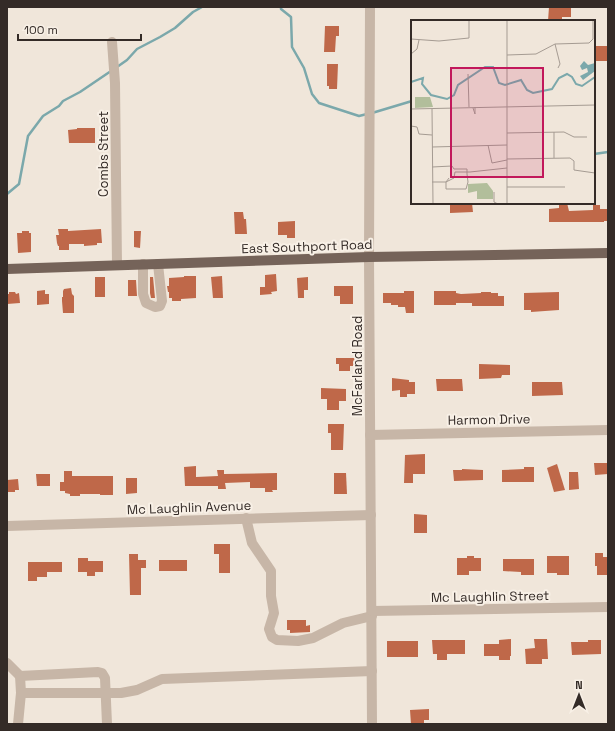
<svg xmlns="http://www.w3.org/2000/svg" width="615" height="731" font-family="'Space Grotesk',sans-serif">
<rect width="100%" height="100%" fill="#f0e6da"/>
<g fill="none" stroke-linecap="round" stroke-linejoin="round">
<!-- stream -->
<g stroke="#7ba8ab" stroke-width="2.5">
<polyline points="281,7 281,9 291,17 292,47 304,68 312,94 319,103 359,116 367,114"/>
<polyline points="117,67 127,60 137,49 160,37 175,28 193,12 202,7"/>
<polyline points="372,113 412,101"/>
<polyline points="594,154 608,152"/>
<polyline points="7,194 19,184 28,136 43,116 59,106 63,101 80,92 111,71"/>
</g>
</g>
<!-- building -->
<g fill="#bf6849">
<polygon points="549,7 571,7 571,17 562,17 562,21 548,21"/>
<polygon points="325,26 339,26 339,36 336,36 335,52 324,52"/>
<rect x="594" y="46" width="14" height="15"/>
<polygon points="327,64 338,64 337,89 329,89 329,86 327,86"/>
<polygon points="77,128 95,128 95,143 69,143 68,130 77,129"/>
<polygon points="450,203 472,203 473,212 450,213"/>
<polygon points="559,203 567,203 569,211 593,210 593,205 600,205 600,209 608,209 608,221 604,221 604,222 549,222 549,209 559,208"/>
<polygon points="234,212 243,212 244,219 246,219 247,234 235,234"/>
<polygon points="295,221 295,238 287,238 287,235 278,235 278,222"/>
<polygon points="58,229 68,229 68,231 101,229 102,243 97,243 97,245 84,246 84,244 69,244 69,250 59,250 59,246 58,246 57,243 56,235 59,235"/>
<polygon points="22,231 29,231 29,233 31,233 31,252 18,253 17,233 22,233"/>
<polygon points="134,231 141,231 140,248 134,247"/>
<polygon points="276,274 277,291 271,292 272,294 260,295 260,287 265,287 265,275"/>
<polygon points="184,276 196,276 196,298 181,299 181,301 172,301 172,298 169,298 169,292 168,292 167,286 169,286 169,278 184,277"/>
<polygon points="222,276 223,298 213,298 211,277"/>
<rect x="95" y="277" width="10" height="20"/>
<polygon points="150,277 153,277 155,298 151,298 150,293"/>
<polygon points="308,277 308,290 304,290 304,298 298,298 297,278"/>
<polygon points="128,280 136,280 137,296 128,296"/>
<polygon points="334,286 353,286 353,304 340,304 340,296 334,296"/>
<polygon points="71,288 72,294 74,296 74,313 63,313 62,301 62,297 63,297 63,291 64,289"/>
<polygon points="45,290 45,294 49,294 49,304 37,305 37,291"/>
<polygon points="404,291 414,291 414,313 406,313 405,307 398,307 398,305 391,305 391,303 383,303 383,293 404,293"/>
<polygon points="434,291 456,291 456,293 461,294 481,293 481,292 491,292 491,293 498,293 498,296 504,296 504,306 472,306 472,303 456,303 456,305 434,305"/>
<polygon points="9,292 15,292 16,294 19,293 20,303 7,304 7,294 9,294"/>
<polygon points="559,292 559,310 531,312 531,310 524,310 524,293"/>
<polygon points="336,358 357,358 357,366 350,366 350,371 339,371 339,364 336,364"/>
<polygon points="479,364 510,365 510,375 502,375 501,378 479,379"/>
<polygon points="392,378 409,380 409,382 415,382 415,394 407,394 407,397 400,397 400,390 392,391"/>
<polygon points="436,379 462,379 463,391 437,391"/>
<polygon points="532,382 562,382 563,395 532,396"/>
<polygon points="321,388 346,389 346,401 339,401 339,410 327,410 327,399 321,399"/>
<polygon points="328,424 344,424 343,450 331,450 331,433 328,433"/>
<polygon points="425,454 425,474 413,474 413,483 404,483 405,455"/>
<polygon points="594,463 608,463 608,474 595,475"/>
<polygon points="557,464 565,490 554,492 547,468"/>
<polygon points="196,466 196,477 218,476 217,470 224,470 224,474 277,473 277,490 272,490 273,492 265,492 265,488 250,488 250,482 225,483 226,489 218,489 218,486 185,486 184,467"/>
<polygon points="524,467 534,467 534,482 502,482 502,470 524,469"/>
<polygon points="462,469 483,470 483,480 454,481 453,470 462,470"/>
<polygon points="64,471 72,471 72,476 113,476 113,495 100,495 100,494 80,494 80,496 70,496 70,494 65,493 65,491 60,491 60,482 64,482"/>
<polygon points="569,472 578,472 579,489 569,490"/>
<polygon points="334,473 346,473 347,494 334,494"/>
<polygon points="36,474 50,474 50,486 37,486"/>
<polygon points="126,478 137,478 137,493 126,494"/>
<polygon points="18,479 19,490 15,490 15,492 7,492 7,480"/>
<polygon points="414,514 427,515 427,533 414,533"/>
<polygon points="214,544 230,544 230,573 219,573 219,554 214,554"/>
<polygon points="595,553 603,553 603,557 608,557 608,575 597,575 597,566 595,566"/>
<polygon points="129,554 138,554 138,560 146,560 146,568 141,568 141,595 130,595"/>
<polygon points="467,556 474,556 474,558 481,558 481,571 469,571 469,575 457,575 457,558 467,558"/>
<polygon points="547,556 569,556 569,575 557,575 557,573 547,573"/>
<polygon points="78,558 88,558 88,561 103,561 103,572 95,572 95,576 87,576 87,572 78,572"/>
<polygon points="503,559 534,559 534,575 521,575 521,572 503,571"/>
<rect x="159" y="560" width="28" height="11"/>
<polygon points="28,562 62,562 62,572 47,572 47,577 37,577 37,581 28,581"/>
<polygon points="287,620 306,620 306,626 310,625 310,632 290,633 290,630 287,630"/>
<polygon points="511,639 511,656 510,656 510,660 499,660 499,656 484,656 484,644 499,644 499,640"/>
<polygon points="534,639 547,639 548,659 542,659 542,664 526,664 525,649 535,648"/>
<polygon points="432,640 465,640 465,654 447,654 447,660 437,660 437,654 433,654"/>
<polygon points="588,640 601,640 601,654 572,655 571,642 588,642"/>
<rect x="387" y="641" width="31" height="16"/>
<polygon points="429,709 429,720 424,720 424,724 411,724 410,710"/>
</g>
<g fill="none" stroke-linecap="round" stroke-linejoin="round">
<!-- minor -->
<g stroke="#c7b6a7" stroke-width="10">
<polyline points="370,7 369,257 372,724"/>
<polyline points="112,42 115,83 117,265"/>
<polyline points="143,264 143,294 146,303 155,307 160,306 162,301 158,264"/>
<polyline points="370,435 608,430"/>
<polyline points="246,518 252,543 271,571 271,596 274,613 269,629 272,637 277,640 298,641 313,638 343,623 372,616"/>
<polyline points="7,526 371,515"/>
<polyline points="372,611 608,607"/>
<polyline points="7,663 20,676 21,693"/>
<polyline points="20,676 98,672 102,673 105,678 107,724"/>
<polyline points="18,724 21,693 121,693 137,690 162,679 372,671"/>
</g>
<!-- major -->
<polyline stroke="#756359" stroke-width="10" points="7,269 369,257 608,253"/>
</g>
<g text-anchor="middle" stroke-width="4" stroke-linejoin="round" paint-order="stroke">
<!-- street labels -->
<g font-size="13" fill="#342b27" stroke="#f8f0e6">
<text transform="translate(103 154) rotate(-90)" y="5">Combs Street</text>
<text transform="translate(307 246) rotate(-2)" y="5">East Southport Road</text>
<text transform="translate(357 366) rotate(-90)" y="5">McFarland Road</text>
<text transform="translate(489 419) rotate(-1)" y="5">Harmon Drive</text>
<text transform="translate(189 507) rotate(-2)" y="5">Mc Laughlin Avenue</text>
<text transform="translate(490 596) rotate(-1)" y="5">Mc Laughlin Street</text>
</g>
</g>
<!-- overview -->
<g transform="translate(411 20)">
<rect width="184" height="184" fill="#f0e6da"/>
<path d="M4 77H19L22 87 4 88ZM76 163 82 171V179H66V171L57 173V164Z" fill="#b2be9b"/>
<path d="M173 41 177 45 184 43V51L172 60 169 56 177 52 176 48 171 50 169 46Z" fill="#7ba8ab"/>
<path fill="none" stroke="#7ba8ab" stroke-width="2" d="M0 62 12 58 11 64 20 75 36 79 43 75 47 65 74 47H82L88 63 94 65 110 60 116 70 122 73 141 69 148 58 156 54 161 57 165 64 171 66 184 57"/>
<path fill="none" stroke="#a59b92" stroke-width="1" d="M96 0V184M0 19 28 21 58 18V0M144 24 149 44 147 48M0 34 6 29 8 20M96 35 125 34 144 24 178 23 182 19V0M57 54 58 87M62 88 64 94V87M0 89 184 85M21 89 22 184M0 106 6 107 8 114 21 115M143 112V138M96 113 153 112 163 117H176M77 125 81 143 96 140M21 127 96 125M96 139 159 138 163 141V150L184 153M21 147 41 146 43 149M43 149H56V154L57 162 55 169H35V162L43 158 44 152H59L96 148M21 162H35L38 158M96 167H154M83 172V182L87 184"/>
<path fill="#c2185b" fill-opacity="0.15" stroke="#c2185b" stroke-width="2" d="M40 48H132V157H40Z"/>
<rect width="184" height="184" fill="none" stroke="#342b27" stroke-width="2"/>
</g>
<!-- border -->
<rect width="615" height="731" fill="none" stroke="#342b27" stroke-width="16"/>
<!-- north arrow -->
<g transform="translate(579 695)" stroke="#f8f0e6" stroke-width="3" paint-order="stroke">
<path d="M0-3L7 15L0 10L-7 15Z" fill="#342b27"/>
<text y="-6" font-size="11" font-weight="bold" text-anchor="middle" fill="#342b27">N</text>
</g>
<!-- scale -->
<path d="M18 34v6h123v-6" fill="none" stroke="#342b27" stroke-width="2"/>
<text x="24" y="34" font-size="12" fill="#342b27" stroke="#f8f0e6" stroke-width="3" paint-order="stroke">100 m</text>
</svg>
